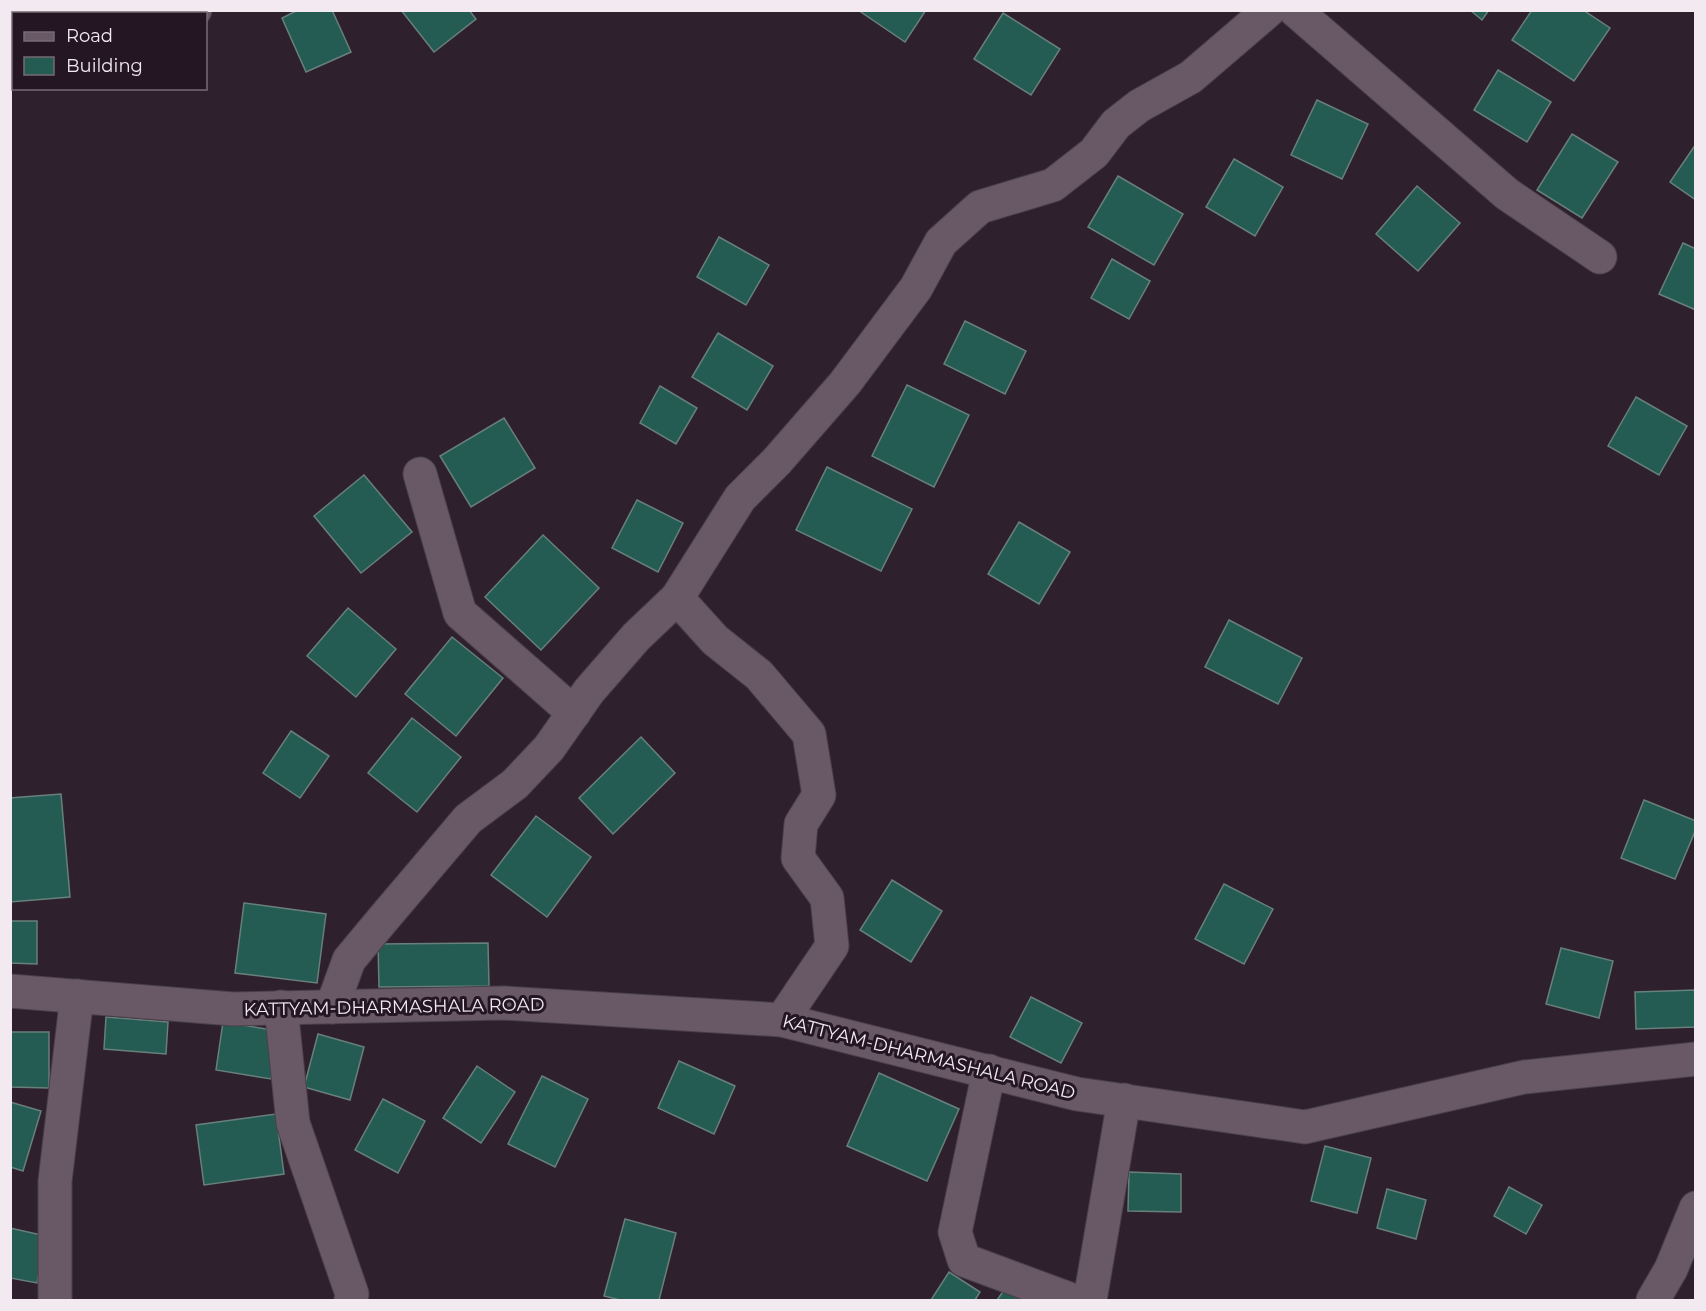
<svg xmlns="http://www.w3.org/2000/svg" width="1706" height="1311" font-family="Montserrat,sans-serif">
<rect width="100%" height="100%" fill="#2e212d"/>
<!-- building -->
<g fill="#245b53" stroke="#68807b" stroke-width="1.5">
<polygon points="298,10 332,10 351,52 306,72 282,18"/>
<polygon points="401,10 469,10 476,19 434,52"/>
<polygon points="858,10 926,10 905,42"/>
<polygon points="1470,10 1489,10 1482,20"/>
<polygon points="1532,10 1583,10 1610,28 1574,81 1512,40"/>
<polygon points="1003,13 1060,49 1031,95 974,59"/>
<polygon points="1498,70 1551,102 1527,142 1474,110"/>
<polygon points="1317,100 1368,124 1342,179 1291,155"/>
<polygon points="1572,134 1618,162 1582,218 1537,190"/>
<polygon points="1696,144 1696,200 1670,182"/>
<polygon points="1234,159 1283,187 1255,236 1206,207"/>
<polygon points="1118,176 1183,214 1154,265 1088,227"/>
<polygon points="1417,186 1460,223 1418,271 1376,234"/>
<polygon points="719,237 769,265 746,305 697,277"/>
<polygon points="1683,243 1696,249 1696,310 1659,294"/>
<polygon points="1112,259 1150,281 1129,319 1091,298"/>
<polygon points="965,321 1026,351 1005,394 944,364"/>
<polygon points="718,333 773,366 747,410 692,377"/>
<polygon points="907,385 969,415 934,487 872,456"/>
<polygon points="660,386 697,408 676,444 640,423"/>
<polygon points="1636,397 1687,426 1659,475 1608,446"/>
<polygon points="504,418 535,468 471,507 440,456"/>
<polygon points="827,467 912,509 881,571 796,530"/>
<polygon points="364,475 412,532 361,573 314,516"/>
<polygon points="637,500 683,523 658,572 612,548"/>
<polygon points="1019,522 1070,552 1039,604 988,574"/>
<polygon points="543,535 599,588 541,650 485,597"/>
<polygon points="348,608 396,649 356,697 307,656"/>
<polygon points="1229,620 1302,658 1278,704 1205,667"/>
<polygon points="452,637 503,678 456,736 405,694"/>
<polygon points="412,718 461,757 417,812 368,773"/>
<polygon points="291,731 329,756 300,798 263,773"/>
<polygon points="641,737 675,773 613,834 579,798"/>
<polygon points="61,794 70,897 10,902 10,798"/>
<polygon points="1644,800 1696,821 1696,829 1675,879 1621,858"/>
<polygon points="536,816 591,857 547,917 491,875"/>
<polygon points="892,880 942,911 911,962 860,930"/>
<polygon points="1224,884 1273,909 1244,964 1195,939"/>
<polygon points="244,903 326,914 317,983 235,973"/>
<polygon points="10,921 37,921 37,964 10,963"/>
<polygon points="488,943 489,986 379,987 378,944"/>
<polygon points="1561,948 1613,961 1599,1018 1546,1004"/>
<polygon points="1696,990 1696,1027 1636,1029 1635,992"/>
<polygon points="1031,997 1082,1023 1061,1063 1010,1037"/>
<polygon points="106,1017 168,1022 166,1054 104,1049"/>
<polygon points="223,1022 279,1031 271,1079 216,1070"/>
<polygon points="10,1032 49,1032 49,1088 10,1087"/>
<polygon points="318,1034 364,1047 350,1100 304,1087"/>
<polygon points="679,1061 735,1086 714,1134 658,1108"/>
<polygon points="477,1066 515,1092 481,1143 443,1118"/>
<polygon points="879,1073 959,1109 927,1181 847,1146"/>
<polygon points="542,1076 588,1099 555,1167 508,1144"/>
<polygon points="383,1099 425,1121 398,1173 355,1150"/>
<polygon points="10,1102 41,1111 23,1171 10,1167"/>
<polygon points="276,1114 284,1174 204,1185 196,1125"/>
<polygon points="1325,1146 1371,1158 1357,1213 1311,1201"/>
<polygon points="1129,1172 1181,1174 1181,1212 1128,1211"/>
<polygon points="1509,1187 1542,1205 1526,1234 1494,1216"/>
<polygon points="1387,1189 1426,1200 1416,1239 1377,1228"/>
<polygon points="625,1219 676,1233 659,1300 620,1300 604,1296"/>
<polygon points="10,1228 46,1236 37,1283 10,1278"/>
<polygon points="949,1272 980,1292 975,1300 931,1300"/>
<polygon points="1007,1286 1029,1300 997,1300"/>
</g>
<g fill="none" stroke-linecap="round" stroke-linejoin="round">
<!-- minor casing -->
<g stroke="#4b404a" stroke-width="35">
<g id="minor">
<polyline points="1295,10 1507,194 1600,257"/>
<polyline points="188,14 195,10"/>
<polyline points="10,60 14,59"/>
<polyline points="420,474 460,613 574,713"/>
<polyline points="10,991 233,1009 504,1003 782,1020 1077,1094 1305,1127 1524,1077 1696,1059"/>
<polyline points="281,1007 293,1123 352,1294 351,1300"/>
<polyline points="332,1007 349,960 384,918 468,819 515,784 549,748 589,691 636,637 677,598"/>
<polyline points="782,1020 832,946 827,898 798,858 801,824 819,795 809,734 759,675 715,640 677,598 740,498 777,461 845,383 916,288 941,242 980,207 1053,185 1094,153 1116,124 1139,106 1191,77 1269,10"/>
<polyline points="989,1071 955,1232 964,1260 1072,1300"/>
<polyline points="55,1300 55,1181 77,996"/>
<polyline points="1090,1300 1124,1100"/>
<polyline points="1653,1300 1671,1269 1696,1208"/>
</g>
</g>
<!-- minor -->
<use href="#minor" stroke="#695967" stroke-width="33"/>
</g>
<g text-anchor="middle" stroke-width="6" stroke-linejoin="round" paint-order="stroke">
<!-- street labels -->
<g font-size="18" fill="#f2e9f1" stroke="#241723">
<text transform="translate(394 1007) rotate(-1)" y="6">KATTYAM-DHARMASHALA ROAD</text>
<text transform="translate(929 1057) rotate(14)" y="6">KATTYAM-DHARMASHALA ROAD</text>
</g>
</g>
<!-- border -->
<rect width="1706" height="1311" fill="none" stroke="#f2e9f1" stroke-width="24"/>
<!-- legend -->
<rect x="12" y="12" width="195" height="78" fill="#241723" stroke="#766b75" stroke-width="1.5"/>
<rect x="24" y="32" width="30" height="9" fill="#695967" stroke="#766b75" stroke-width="1.5"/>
<text x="66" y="42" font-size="18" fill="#f2e9f1">Road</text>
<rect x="24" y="57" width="30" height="18" fill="#245b53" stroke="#766b75" stroke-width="1.5"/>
<text x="66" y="72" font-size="18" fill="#f2e9f1">Building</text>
</svg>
